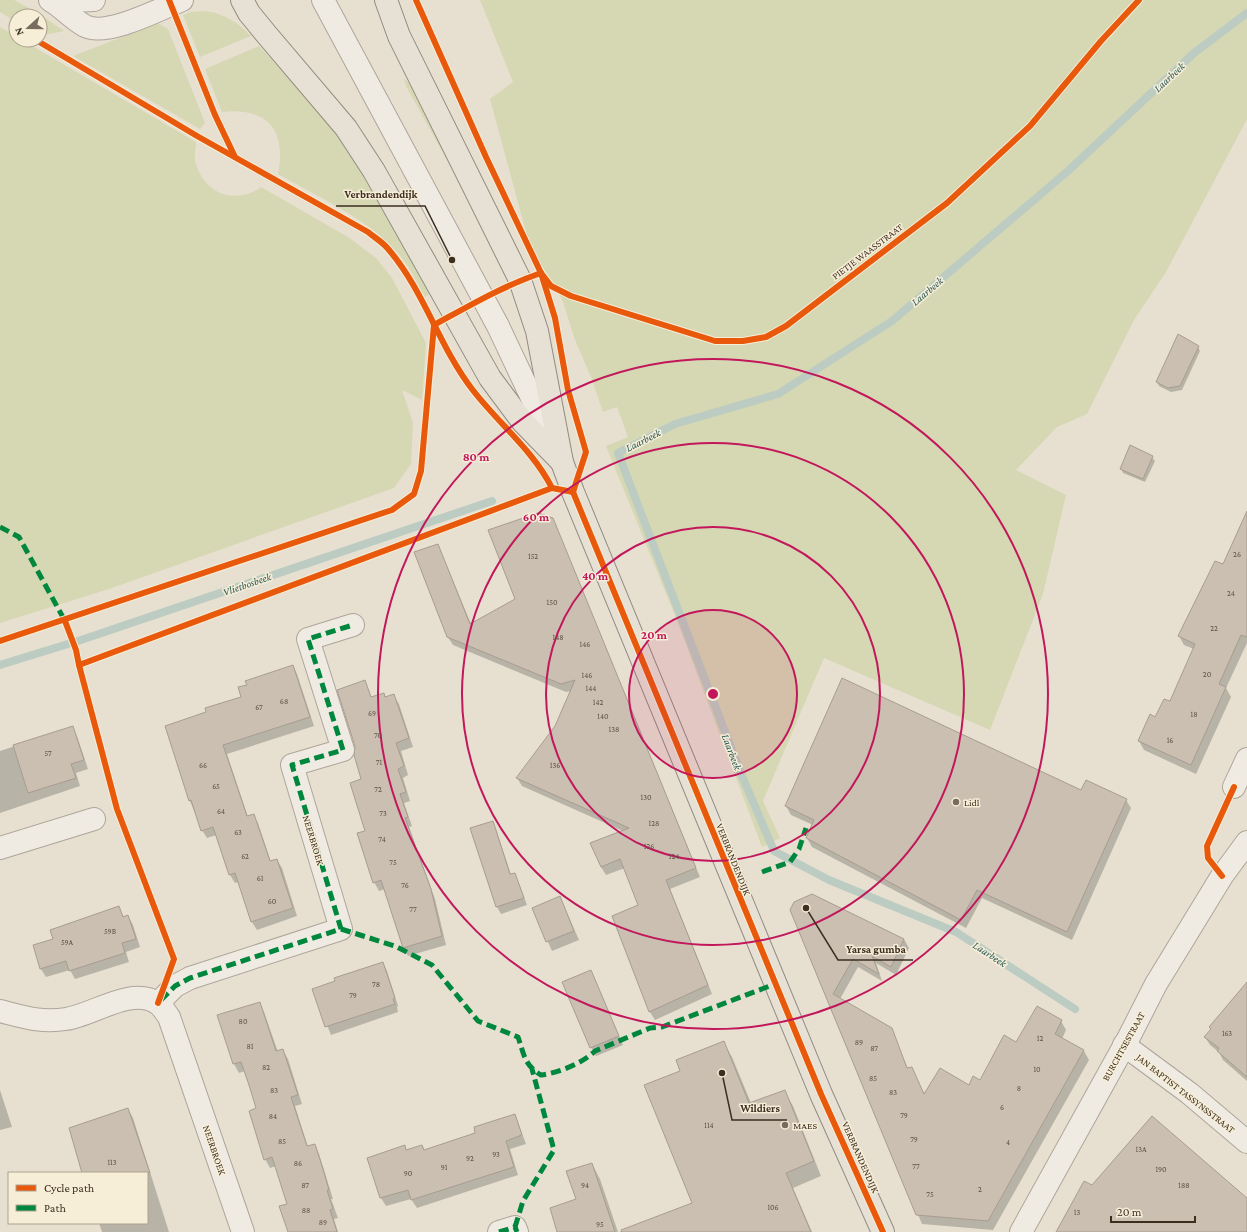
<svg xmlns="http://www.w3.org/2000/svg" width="1247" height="1232" font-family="'Crimson Pro',serif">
<rect width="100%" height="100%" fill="#e7e0d1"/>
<!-- green -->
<g fill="#d6d7b3">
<polygon points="0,0 14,0 38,13 64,31 40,36 40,16 16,16 16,22 0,12"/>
<polygon points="480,0 1247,0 1247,119 1166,272 1134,320 1087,414 1057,427 1016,470 1066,495 1043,594 990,730 824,658 763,801 780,838 762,847 676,618 606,446 628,437 617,407 603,412 591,377 575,340 562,299 530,247 490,99 513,82"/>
<path d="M205 11C225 14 237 22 251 36L200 57 183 15 191 12Z"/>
<polygon points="158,23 168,29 205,123 200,129 73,56"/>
<path d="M0 27 16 36V40H22L196 142C196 148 194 155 195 161 203 193 234 206 261 187L348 237 376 258 392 278 426 343 422 400 402 390 413 423 411 464 394 488 109 589 0 623Z"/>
<path d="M259 46 319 109 344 142 431 293 425 297C416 281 408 264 395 250 365 217 316 196 278 174 287 130 267 107 222 112L205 69Z"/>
<path d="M404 78C428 104 441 138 453 171L406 86Z"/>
</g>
<!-- shadow -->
<g fill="#0003">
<polygon points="1198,347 1200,351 1182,390 1171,392 1159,386 1157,382"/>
<polygon points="1152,457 1155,461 1145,482 1123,473 1121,468"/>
<polygon points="552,519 700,877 670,889 712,994 655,1020 650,1012 613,916 639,906 625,868 606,875 601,867 623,831 522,786 517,778 556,726 571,691 566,692 453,645 447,636 438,545 471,624 516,600"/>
<polygon points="1247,536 1247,643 1226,688 1231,697 1196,774 1144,750 1139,741 1170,703 1194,649 1184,645 1179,636 1223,566"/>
<polygon points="293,666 297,674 314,726 227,754 248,817 253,815 258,823 271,862 277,860 282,868 297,916 257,930 252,922 239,882 235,883 230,875 217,835 207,838 202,830 190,801 166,726 208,713 243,698 248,685"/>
<polygon points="364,681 372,698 384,694 386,698 394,696 399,704 413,747 401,751 408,775 403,778 410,801 404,803 412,826 409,827 435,899 446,945 408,956 403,947 385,889 379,891 374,882 366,832 363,780"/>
<polygon points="72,727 77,736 88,769 76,773 80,786 0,813 0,751"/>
<polygon points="1081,791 1126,800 1131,808 1072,940 982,898 966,928 812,847 807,838 813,825 791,815 786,806"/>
<polygon points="492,822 496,829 511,875 514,874 518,881 527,905 501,914 497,907 471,829"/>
<polygon points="564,906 579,940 552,951 533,909"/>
<polygon points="118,908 124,917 128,916 133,925 140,947 126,952 129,962 75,979 70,970 46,977 41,969 34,946 54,940"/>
<polygon points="791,910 904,939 909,948 896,975 876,963 882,981 858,967 840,999 891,1029 908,1069 911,1068 925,1095 969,1086 980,1082 1016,1043 1061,1021 1066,1030 1062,1039 1084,1051 1089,1060 993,1230 922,1224"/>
<polygon points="383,963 387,971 398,1006 397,1007 398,1012 331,1035 313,990"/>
<polygon points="591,971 623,1045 596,1056 591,1047"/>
<polygon points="1247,1000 1247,1081 1223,1060 1219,1052 1210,1045 1205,1037"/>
<polygon points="259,1003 264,1012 278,1052 283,1051 288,1059 302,1104 295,1106 308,1147 314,1145 319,1154 333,1199 331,1199 338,1218 334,1219 338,1232 289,1232 289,1204 276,1166 270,1168 265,1159 250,1111 257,1109 245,1071 239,1073 234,1064 219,1016"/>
<polygon points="723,1042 732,1057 751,1103 784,1091 793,1106 821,1176 793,1188 812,1232 619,1232 693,1204 681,1071"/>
<polygon points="0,1090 12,1127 0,1130"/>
<polygon points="128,1109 133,1118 169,1232 102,1232 99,1223 147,1223 147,1173 83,1173"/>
<polygon points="515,1115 526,1144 510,1149 518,1175 417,1208 411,1199 386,1206 381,1198 404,1147 407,1151 424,1151 477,1134"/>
<polygon points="592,1164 600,1179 618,1232 558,1232 577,1200"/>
</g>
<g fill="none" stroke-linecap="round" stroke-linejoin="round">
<!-- stream -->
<g stroke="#bcccc2" stroke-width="8">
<polyline points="0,665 81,640 492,501"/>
<polyline points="1075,1009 956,932 829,880 774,851 742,776 618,453 675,424 778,394 892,321 1068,171 1194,53 1247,13"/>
</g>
</g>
<!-- building -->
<g fill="#cbbfb2" stroke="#a89c90">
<polygon points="1178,334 1199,346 1180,386 1168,388 1156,382"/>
<polygon points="1130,445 1153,456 1143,479 1120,469"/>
<polygon points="1247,511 1247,637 1241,635 1219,684 1226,687 1191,765 1138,741 1150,714 1155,717 1164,699 1170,701 1195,644 1178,636 1215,561 1223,564"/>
<polygon points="538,513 553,518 696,868 666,880 708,985 649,1012 612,916 638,905 620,859 601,867 590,843 629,828 516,778 555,726 575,680 561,684 447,637 414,552 438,544 470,624 515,599 488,530"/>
<polygon points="293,665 310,717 223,745 247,816 254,814 270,861 277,859 293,908 251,922 235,873 229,875 213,827 201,831 191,800 189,801 165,726 206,712 205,708 241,697 238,687 247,685 245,681"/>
<polygon points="842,678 1081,790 1086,780 1127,799 1067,932 977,890 961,920 806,838 814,820 785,806"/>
<polygon points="365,680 371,697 384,693 385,697 394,694 409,738 396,743 404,766 398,769 406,792 400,794 408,817 405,818 431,889 442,936 403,948 381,880 373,883 357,833 365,831 350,783 361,779 354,755 355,746 337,690"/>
<polygon points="73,726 84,760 71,764 76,778 28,793 13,745"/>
<polygon points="493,821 510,874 515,873 524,898 496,907 470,828"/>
<polygon points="812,894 904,939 891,967 872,956 879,974 853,959 833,994 892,1028 907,1068 912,1067 924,1094 940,1068 969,1085 973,1076 980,1080 1004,1035 1016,1042 1037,1006 1062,1020 1055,1034 1084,1050 988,1221 916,1215 790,910 794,902"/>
<polygon points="560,896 574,931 546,942 532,908"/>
<polygon points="119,906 123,917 128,915 136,939 122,943 125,953 69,971 66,961 40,969 33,945 53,939 50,930"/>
<polygon points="383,962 395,998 393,999 395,1004 325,1027 312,989 335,981 334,978"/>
<polygon points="591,970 619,1036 590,1048 562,982"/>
<polygon points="1247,982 1247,1077 1217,1051 1219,1048 1204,1037 1211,1029 1209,1027"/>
<polygon points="260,1002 276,1051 283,1049 298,1095 291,1097 307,1146 315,1144 323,1169 329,1190 327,1190 333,1209 330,1210 337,1232 288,1232 279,1206 287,1204 272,1157 264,1160 249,1111 256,1108 249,1085 241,1062 233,1064 217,1015"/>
<polygon points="724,1041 749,1103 785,1090 814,1161 786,1173 811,1232 622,1232 621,1230 692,1203 644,1085 680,1071 676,1060"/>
<polygon points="128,1108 150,1173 82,1173 69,1128"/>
<polygon points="515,1114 522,1135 506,1141 514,1167 411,1200 408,1190 380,1198 367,1158 405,1145 406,1150 422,1145 424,1150 475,1133 474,1127"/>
<polygon points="1152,1116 1247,1198 1247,1232 1056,1232 1084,1181 1092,1185"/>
<polygon points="592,1163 615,1232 557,1232 550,1208 576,1199 566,1171"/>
</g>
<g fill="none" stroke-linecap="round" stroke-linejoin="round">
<!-- minor casing -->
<g stroke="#ada599" stroke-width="24">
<g id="minor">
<path d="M50 0C62 7 72 19 85 26 107 37 160 9 182 0"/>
<polyline points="323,0 498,326 556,449"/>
<polyline points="53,2 94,0"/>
<polyline points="1234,787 1247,759"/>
<polyline points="0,848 94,819"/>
<polyline points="158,1003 175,986 190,978 341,929 292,765 343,750 308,639 353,625"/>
<path d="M0 1011C24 1017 41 1023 66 1019 93 1015 132 986 157 1003 162 1006 166 1013 169 1017L243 1232"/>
<polyline points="1124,1045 1189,1093 1247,1142"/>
<polyline points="499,1232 515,1227 517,1232"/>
<polyline points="1021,1232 1129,1037 1156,984 1222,876 1247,842"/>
</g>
</g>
<!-- major casing -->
<g stroke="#928b80" stroke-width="24">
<g id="major">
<polyline points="242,0 249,13 267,35 346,128 374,171 490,378 522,421 562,462"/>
<polyline points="386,0 399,36 520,280 537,331 562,462 573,492 821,1094 883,1232"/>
</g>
</g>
<!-- minor -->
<use href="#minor" stroke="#efebe3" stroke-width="22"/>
<!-- major -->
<use href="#major" stroke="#e6e1d4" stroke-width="22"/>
<!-- quiet -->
<g stroke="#00873e" stroke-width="5" stroke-dasharray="10 5" stroke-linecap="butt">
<polyline points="0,527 19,537 65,621"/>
<polyline points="762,872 790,862 799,849 806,828"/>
<path d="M341 929 395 946 432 965 478 1021 518 1037C524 1054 524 1065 541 1075 558 1073 583 1063 595 1051L650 1028 662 1027 775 984"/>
<polyline points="161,1000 175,986 190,978 341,929 292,765 343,750 308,639 353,625"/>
<polyline points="515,1227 523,1201 554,1150 532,1069"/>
<polyline points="499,1232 515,1227 517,1232"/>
</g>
<!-- cycleway casing -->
<g stroke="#f7eed8" stroke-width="8">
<g id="cycleway">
<polyline points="169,0 215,115 235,157"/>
<polyline points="416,0 486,157 541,273 555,318 568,390 586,452 573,492"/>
<path d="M36 40 197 136 368 232C375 238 384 243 389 250 424 291 439 346 472 389 497 422 533 450 552 488L573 492"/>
<polyline points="541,273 551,286 571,296 715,341 743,341 766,337 786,326 947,203 1030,126 1101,41 1139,0"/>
<path d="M434 325C469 306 503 286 541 273"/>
<polyline points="573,492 821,1094 883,1232"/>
<polyline points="65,621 76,650 79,665 117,809 174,959 158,1003"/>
<polyline points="0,641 392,510 414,494 421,471 434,325"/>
<polyline points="79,665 552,488"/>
<polyline points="1222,876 1208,858 1207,846 1234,787"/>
</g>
</g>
<!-- cycleway -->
<use href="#cycleway" stroke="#e8590c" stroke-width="6"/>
</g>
<!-- distance rings -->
<circle cx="713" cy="694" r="84" fill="#c2185b" fill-opacity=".12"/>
<g fill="none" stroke="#c2185b" stroke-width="2">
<circle cx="713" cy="694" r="84"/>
<circle cx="713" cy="694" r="167"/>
<circle cx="713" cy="694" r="251"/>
<circle cx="713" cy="694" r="335"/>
</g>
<!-- markers -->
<g fill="#786c5e" stroke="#f7eed8" stroke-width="1.5">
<circle cx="956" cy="802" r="4"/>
<circle cx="785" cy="1125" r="4"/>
</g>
<g text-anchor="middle" stroke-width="3" stroke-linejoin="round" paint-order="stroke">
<!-- number labels -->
<g font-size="8" fill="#605244">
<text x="1237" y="557">26</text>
<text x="533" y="559">152</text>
<text x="1231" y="596">24</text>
<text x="552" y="605">150</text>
<text x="1214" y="631">22</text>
<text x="558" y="640">148</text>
<text x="585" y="647">146</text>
<text x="1207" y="677">20</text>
<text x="587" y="678">146</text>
<text x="591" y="691">144</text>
<text x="284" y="704">68</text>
<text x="598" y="705">142</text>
<text x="259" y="710">67</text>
<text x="372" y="716">69</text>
<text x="1194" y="717">18</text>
<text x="603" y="719">140</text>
<text x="614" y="732">138</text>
<text x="378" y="738">70</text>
<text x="1170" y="743">16</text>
<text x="48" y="756">57</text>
<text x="379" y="765">71</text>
<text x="203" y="768">66</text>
<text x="555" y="768">136</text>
<text x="216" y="789">65</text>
<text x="378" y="792">72</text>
<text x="646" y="800">130</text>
<text x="221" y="814">64</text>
<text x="383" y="816">73</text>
<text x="654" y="826">128</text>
<text x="238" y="835">63</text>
<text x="382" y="842">74</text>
<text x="649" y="849">126</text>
<text x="245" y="859">62</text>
<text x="674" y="859">124</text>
<text x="393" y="865">75</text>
<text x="260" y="881">61</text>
<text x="405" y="888">76</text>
<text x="272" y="904">60</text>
<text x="413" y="912">77</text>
<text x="110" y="934">59B</text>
<text x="67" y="945">59A</text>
<text x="376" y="987">78</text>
<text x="353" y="998">79</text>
<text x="243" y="1024">80</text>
<text x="1227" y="1036">163</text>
<text x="1040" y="1041">12</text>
<text x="859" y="1045">89</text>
<text x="250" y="1049">81</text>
<text x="874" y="1051">87</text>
<text x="266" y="1070">82</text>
<text x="1037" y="1072">10</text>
<text x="873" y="1081">85</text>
<text x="1019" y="1091">8</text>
<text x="274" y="1093">83</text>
<text x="893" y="1095">83</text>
<text x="1002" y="1110">6</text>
<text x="904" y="1118">79</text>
<text x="273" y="1119">84</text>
<text x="709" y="1128">114</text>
<text x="914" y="1142">79</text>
<text x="282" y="1144">85</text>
<text x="1008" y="1145">4</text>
<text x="1141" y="1152">13A</text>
<text x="496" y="1157">93</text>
<text x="470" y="1161">92</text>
<text x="112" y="1165">113</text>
<text x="298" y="1166">86</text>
<text x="916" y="1169">77</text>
<text x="444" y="1170">91</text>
<text x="1161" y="1172">190</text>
<text x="408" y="1176">90</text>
<text x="305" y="1188">87</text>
<text x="585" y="1188">94</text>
<text x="1184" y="1188">188</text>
<text x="980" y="1192">2</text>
<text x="930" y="1197">75</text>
<text x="773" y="1210">106</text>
<text x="306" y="1213">88</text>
<text x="1077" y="1215">13</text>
<text x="323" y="1225">89</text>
<text x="600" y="1227">95</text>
</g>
<!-- street labels -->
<g font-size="10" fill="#3d2e20" stroke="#f7eed8">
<text transform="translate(867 251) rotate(-37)" y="4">PIETJE WAASSTRAAT</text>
<text transform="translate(314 840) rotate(73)" y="4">NEERBROEK</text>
<text transform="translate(734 859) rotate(68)" y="4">VERBRANDENDIJK</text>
<text transform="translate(1123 1046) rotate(-61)" y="4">BURCHTSESTRAAT</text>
<text transform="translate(1186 1093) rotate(38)" y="4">JAN BAPTIST TASSYNSSTRAAT</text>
<text transform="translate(215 1150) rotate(71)" y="4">NEERBROEK</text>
<text transform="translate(861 1157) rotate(66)" y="4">VERBRANDENDIJK</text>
</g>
<!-- poi labels -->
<g font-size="10" fill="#3d2e20" stroke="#f7eed8" text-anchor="start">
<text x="964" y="806">Lidl</text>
<text x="793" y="1129">MAES</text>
</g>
<!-- water labels -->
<g font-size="11" font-style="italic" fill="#2f5d5a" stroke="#f7eed8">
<text transform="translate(1169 77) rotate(-43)" y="4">Laarbeek</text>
<text transform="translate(927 291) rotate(-40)" y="4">Laarbeek</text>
<text transform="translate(643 440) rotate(-27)" y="4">Laarbeek</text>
<text transform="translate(247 584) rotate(-19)" y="4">Vlietbosbeek</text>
<text transform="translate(732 752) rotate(69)" y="4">Laarbeek</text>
<text transform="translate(990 954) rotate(33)" y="4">Laarbeek</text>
</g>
</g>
<circle cx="713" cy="694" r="6" fill="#c2185b" stroke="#f7eed8" stroke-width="2"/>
<g font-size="12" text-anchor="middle" font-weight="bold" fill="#c2185b" stroke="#f7eed8" stroke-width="3" stroke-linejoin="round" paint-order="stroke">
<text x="476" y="461">80 m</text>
<text x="536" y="521">60 m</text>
<text x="595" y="580">40 m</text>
<text x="654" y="639">20 m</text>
</g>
<!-- callouts -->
<path fill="none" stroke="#3d2e20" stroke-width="1.5" d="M452 260L425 206H336M806 908L838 960H913M722 1073L732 1120H787"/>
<g fill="#3d2e20" stroke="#f7eed8" stroke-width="1.5">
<circle cx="452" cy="260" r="4"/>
<circle cx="806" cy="908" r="4"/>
<circle cx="722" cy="1073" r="4"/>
</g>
<g font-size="11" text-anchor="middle" font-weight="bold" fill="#3d2e20" stroke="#f7eed8" stroke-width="3" stroke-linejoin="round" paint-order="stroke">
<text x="381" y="198">Verbrandendijk</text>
<text x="876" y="953">Yarsa gumba</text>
<text x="760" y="1112">Wildiers</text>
</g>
<!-- legend -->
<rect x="8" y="1172" width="140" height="52" fill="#f7eed8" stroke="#ada18e"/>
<rect x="16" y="1185" width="20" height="6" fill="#e8590c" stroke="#ada18e"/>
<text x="44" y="1192" font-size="12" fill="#3d2e20">Cycle path</text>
<rect x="16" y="1205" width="20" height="6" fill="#00873e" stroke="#ada18e"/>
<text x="44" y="1212" font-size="12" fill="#3d2e20">Path</text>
<!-- north arrow -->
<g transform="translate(28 28) rotate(249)"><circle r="19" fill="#f7eed8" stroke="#ada18e"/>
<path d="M0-3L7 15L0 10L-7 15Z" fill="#786c5e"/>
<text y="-6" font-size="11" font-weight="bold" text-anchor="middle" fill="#3d2e20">N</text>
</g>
<!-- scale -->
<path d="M1111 1216v6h84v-6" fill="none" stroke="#3d2e20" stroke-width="2"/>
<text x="1117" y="1216" font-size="12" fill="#3d2e20" stroke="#f7eed8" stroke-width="3" paint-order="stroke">20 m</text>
</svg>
